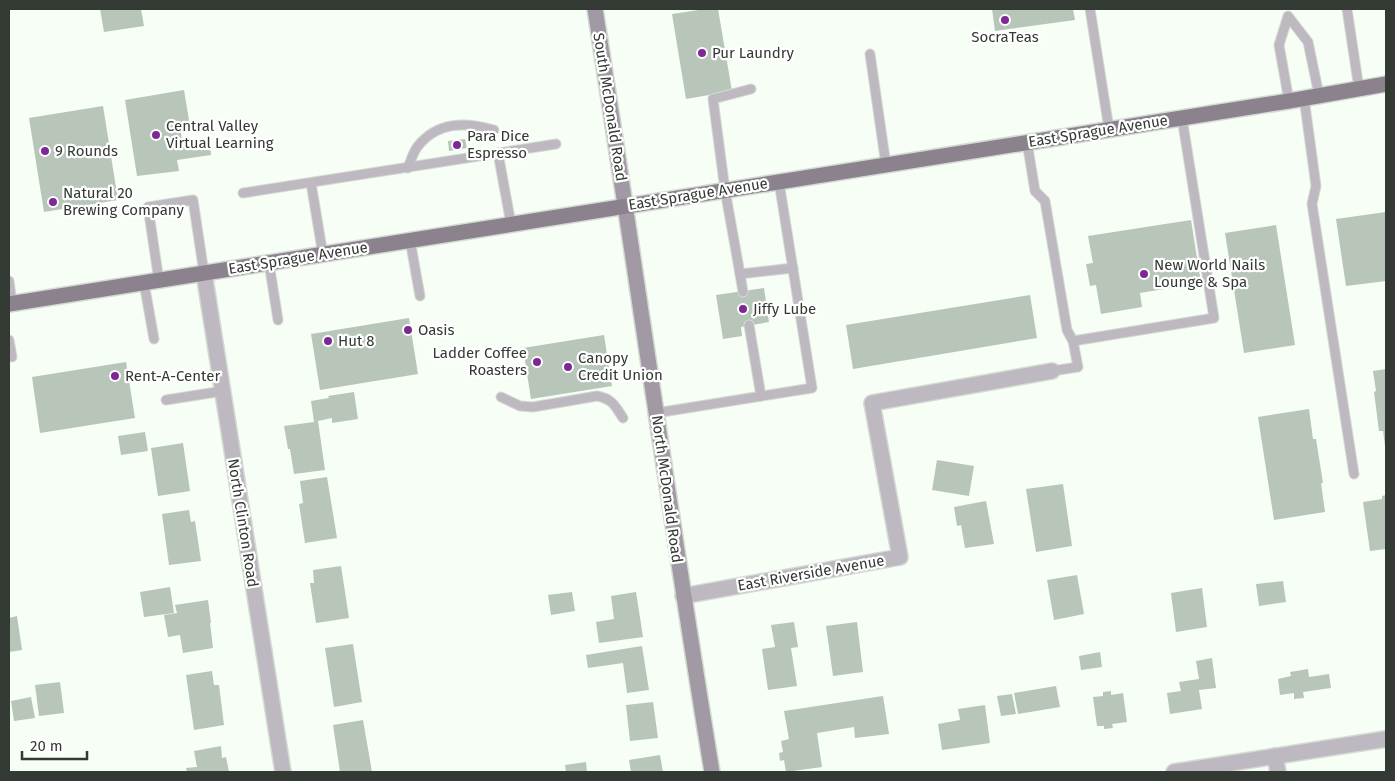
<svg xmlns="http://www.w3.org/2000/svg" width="1395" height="781" font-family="'Fira Sans',sans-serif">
<rect width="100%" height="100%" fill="#f6fef6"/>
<!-- building -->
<g fill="#b7c6b8">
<polygon points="100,9 141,9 144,26 104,32"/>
<polygon points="705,9 718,9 732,91 686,99 672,14"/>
<polygon points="992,9 1073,9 1075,20 995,31"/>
<polygon points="184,90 190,126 180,127 183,147 210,143 211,155 177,160 179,171 137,176 125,100"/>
<polygon points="103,106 118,200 44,212 29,118"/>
<polygon points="465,139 467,148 449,151 448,141"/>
<polygon points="1386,212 1386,281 1346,286 1336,219"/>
<polygon points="1191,220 1201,283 1140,293 1142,307 1101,314 1096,285 1090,286 1086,264 1093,263 1088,236"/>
<polygon points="1276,225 1295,345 1244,353 1225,233"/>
<polygon points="764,288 769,322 741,327 742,336 723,339 716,295"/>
<polygon points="1030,295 1037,338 853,369 846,325"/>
<polygon points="409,318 418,374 320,390 311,334"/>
<polygon points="604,335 612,386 531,399 523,348"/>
<polygon points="126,362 135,418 40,433 32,377"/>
<polygon points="1386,369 1386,446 1385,446 1383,431 1379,431 1374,392 1376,391 1373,371"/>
<polygon points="354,392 358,419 332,423 332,418 318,421 325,470 294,474 290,449 288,449 284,426 314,422 311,401 329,398 328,396"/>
<polygon points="1309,409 1313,439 1316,439 1323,483 1321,483 1325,512 1274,520 1258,417"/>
<polygon points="145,432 148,451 121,455 118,436"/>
<polygon points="183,443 190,491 158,496 151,448"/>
<polygon points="937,460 974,466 969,496 932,490"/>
<polygon points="327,477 337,538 305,543 299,504 303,503 300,481"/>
<polygon points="1063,484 1072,546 1036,552 1026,489"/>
<polygon points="1386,495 1386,549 1370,551 1363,502 1382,499 1382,496"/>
<polygon points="986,501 994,544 965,548 961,525 957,526 954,507"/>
<polygon points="189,510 191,522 195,521 201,561 169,565 162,514"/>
<polygon points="341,566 349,618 316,623 310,583 314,583 313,570"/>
<polygon points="1077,575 1084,614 1054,620 1047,580"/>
<polygon points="1283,581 1286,602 1259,606 1256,584"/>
<polygon points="170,587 174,613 144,617 140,592"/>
<polygon points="1202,588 1207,627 1176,632 1171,593"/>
<polygon points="572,592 575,611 551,615 548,595"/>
<polygon points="636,592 643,637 599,643 596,622 614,619 611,596"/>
<polygon points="208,600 211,623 210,623 213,648 183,653 180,635 168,637 164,615 177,613 175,605"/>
<polygon points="17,616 22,650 9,652 9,618"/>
<polygon points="794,622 798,647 791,648 797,686 768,690 762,649 775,647 771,625"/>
<polygon points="857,622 863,672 833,676 826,626"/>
<polygon points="353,644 362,702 334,707 325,648"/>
<polygon points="642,646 649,690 627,693 623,663 588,668 586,655"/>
<polygon points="1100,652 1102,667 1081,670 1079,656"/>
<polygon points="1212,658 1216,688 1199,690 1202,709 1170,714 1167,693 1181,691 1179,682 1199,679 1196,661"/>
<polygon points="1308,669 1309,677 1329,674 1331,688 1303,692 1304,698 1294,699 1294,693 1280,695 1278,679 1291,676 1290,672"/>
<polygon points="212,671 214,685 219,685 224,725 194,730 186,675"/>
<polygon points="60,682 64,713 39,716 35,685"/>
<polygon points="1056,686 1060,707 1018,714 1014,693"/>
<polygon points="1111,691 1111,695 1123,693 1127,722 1112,724 1113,728 1104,729 1104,726 1097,726 1093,697 1103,696 1103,692"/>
<polygon points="1012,694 1016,714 1001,716 997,696"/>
<polygon points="883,696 889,734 855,738 854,727 817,733 822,767 786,772 784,760 780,761 779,753 783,752 781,741 789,739 784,711"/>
<polygon points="31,697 35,718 14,721 11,701"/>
<polygon points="653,702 658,738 630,741 626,705"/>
<polygon points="985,705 990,743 942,750 938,724 960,720 958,709"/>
<polygon points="363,720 372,772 340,772 333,725"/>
<polygon points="221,746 222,758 226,757 229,772 187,772 186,768 197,767 194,751"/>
<polygon points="660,755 663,772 631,772 629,760"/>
<polygon points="586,762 587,772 566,772 565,765"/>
</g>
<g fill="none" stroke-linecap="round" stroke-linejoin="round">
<!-- lane casing -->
<g stroke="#d3dbd3" stroke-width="11">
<g id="lane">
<polyline points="1090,9 1109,129"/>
<polyline points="1347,9 1359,89"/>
<polyline points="870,54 886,165"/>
<polyline points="751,89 713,99 725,190 740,274 793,268"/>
<polyline points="1304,98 1316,186 1312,204 1354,474"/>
<polyline points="1289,101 1279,45 1288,16 1308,42 1319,95"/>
<polyline points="1027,142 1035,191 1045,201 1067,330 1073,341 1078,367 1052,371"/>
<polyline points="498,153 511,224"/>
<path d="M408 168C411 160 413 152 418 146 438 121 466 122 494 130"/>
<polyline points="311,183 323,255"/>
<polyline points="243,193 556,144"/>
<polyline points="410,240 420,296"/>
<polyline points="269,263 278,320"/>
<polyline points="740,274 743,292"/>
<polyline points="9,281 12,303"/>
<polyline points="159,281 148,207 193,200 204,273"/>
<polyline points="144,283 154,339"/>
<polyline points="749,325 761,396"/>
<polyline points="9,340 12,357"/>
<polyline points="1073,341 1214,318 1182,118"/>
<path d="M501 397 520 406 533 407 597 396C613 399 615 406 623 418"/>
<polyline points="166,400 223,391"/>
<polyline points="656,413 812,388 779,182"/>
</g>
</g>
<!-- street casing -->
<g stroke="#d3dbd3" stroke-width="18">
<g id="street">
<polyline points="204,273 283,772"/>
<polyline points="683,596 900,557 872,403 1052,371"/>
<polyline points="1275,756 1278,772"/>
<polyline points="1174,772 1386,739"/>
</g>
</g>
<!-- secondary casing -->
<g stroke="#d3dbd3" stroke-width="18">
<path id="secondary" d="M595 9C635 263 670 518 712 772"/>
</g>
<!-- primary casing -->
<g stroke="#d3dbd3" stroke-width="18">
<polyline id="primary" points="9,304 1289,101 1386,84"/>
</g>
<!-- lane -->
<use href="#lane" stroke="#beb9c0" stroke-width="9"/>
<!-- street -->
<use href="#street" stroke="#beb9c0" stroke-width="15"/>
<!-- secondary -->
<use href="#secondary" stroke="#a199a3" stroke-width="15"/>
<!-- primary -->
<use href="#primary" stroke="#8b828e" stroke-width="15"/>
</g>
<!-- markers -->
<g fill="#7e2896" stroke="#fff" stroke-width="2">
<circle cx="1005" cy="20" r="5"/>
<circle cx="702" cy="53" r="5"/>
<circle cx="156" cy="135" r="5"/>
<circle cx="457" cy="145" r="5"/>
<circle cx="45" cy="151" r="5"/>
<circle cx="53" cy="202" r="5"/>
<circle cx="1144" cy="274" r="5"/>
<circle cx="743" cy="309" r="5"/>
<circle cx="408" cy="330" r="5"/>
<circle cx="328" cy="341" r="5"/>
<circle cx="537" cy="362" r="5"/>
<circle cx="568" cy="367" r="5"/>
<circle cx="115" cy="376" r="5"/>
</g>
<g text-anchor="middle" stroke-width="4.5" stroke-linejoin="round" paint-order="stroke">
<!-- poi labels -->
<g font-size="15" fill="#333933" stroke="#fff" text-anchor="start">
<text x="1005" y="42" text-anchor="middle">SocraTeas</text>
<text x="712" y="58">Pur Laundry</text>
<text x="166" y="131">Central Valley<tspan x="166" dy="17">Virtual Learning</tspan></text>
<text x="467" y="141">Para Dice<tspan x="467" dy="17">Espresso</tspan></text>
<text x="55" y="156">9 Rounds</text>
<text x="63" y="198">Natural 20<tspan x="63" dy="17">Brewing Company</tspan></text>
<text x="1154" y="270">New World Nails<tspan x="1154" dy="17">Lounge &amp; Spa</tspan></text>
<text x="753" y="314">Jiffy Lube</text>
<text x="418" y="335">Oasis</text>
<text x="338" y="346">Hut 8</text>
<text x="527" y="358" text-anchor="end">Ladder Coffee<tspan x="527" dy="17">Roasters</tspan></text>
<text x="578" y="363">Canopy<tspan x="578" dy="17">Credit Union</tspan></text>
<text x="125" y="381">Rent-A-Center</text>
</g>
<!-- street labels -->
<g font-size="15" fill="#333933" stroke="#fff">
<text transform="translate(610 107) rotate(81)" y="5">South McDonald Road</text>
<text transform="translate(1098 131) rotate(-9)" y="5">East Sprague Avenue</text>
<text transform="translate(698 194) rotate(-9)" y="5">East Sprague Avenue</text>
<text transform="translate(298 258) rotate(-9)" y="5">East Sprague Avenue</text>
<text transform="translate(667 489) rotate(82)" y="5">North McDonald Road</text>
<text transform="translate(243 523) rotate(81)" y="5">North Clinton Road</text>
<text transform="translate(811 573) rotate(-10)" y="5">East Riverside Avenue</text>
</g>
</g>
<!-- border -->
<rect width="1395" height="781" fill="none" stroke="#333933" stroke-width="20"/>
<!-- scale -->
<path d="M22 751v8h65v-8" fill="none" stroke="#333933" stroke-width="2.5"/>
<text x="30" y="751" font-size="15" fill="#333933" stroke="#ffffff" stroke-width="4" paint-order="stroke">20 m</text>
</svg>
